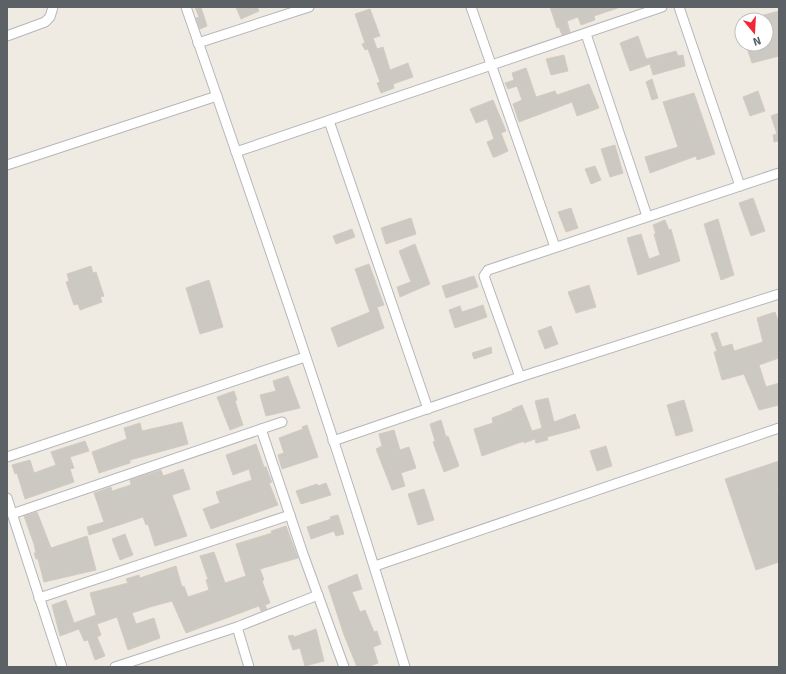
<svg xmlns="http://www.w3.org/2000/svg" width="786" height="674" font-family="Signika,sans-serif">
<rect width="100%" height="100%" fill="#efebe3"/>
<!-- building -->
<g fill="#ccc8c2" stroke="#d4cbc1">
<polygon points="195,7 201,7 207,26 200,29 196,18 199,17"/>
<polygon points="236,7 257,7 259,11 241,19"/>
<polygon points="550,7 618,7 618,8 594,16 595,20 581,25 578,17 567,21 570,32 562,35 559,27 557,28"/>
<polygon points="370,9 380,36 373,38 377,49 383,47 390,70 408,63 413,77 393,84 394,88 381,93 377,83 380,82 368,49 365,50 362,44 365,43 355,14"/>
<polygon points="779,11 779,56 752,63 747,48 766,44 766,20 752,20 752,18"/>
<polygon points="638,36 646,59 676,51 678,56 683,55 685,66 653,75 650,64 630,71 620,43"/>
<polygon points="564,55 568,71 551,75 546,59"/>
<polygon points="526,68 536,97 555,91 557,95 589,84 599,108 577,116 572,102 519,122 513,104 522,100 517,86 508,89 505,83 514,80 512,73"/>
<polygon points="652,79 658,98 652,100 646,82"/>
<polygon points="758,91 765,111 750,116 743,97"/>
<polygon points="694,93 715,154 697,160 696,156 650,173 645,157 678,147 663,102"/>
<polygon points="493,100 506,131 501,133 508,151 495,157 493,157 487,142 494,139 487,119 476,123 470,109"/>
<polygon points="779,113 779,141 774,142 773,135 777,134 771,116"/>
<polygon points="615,145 623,173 610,177 601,149"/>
<polygon points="595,166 601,180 591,184 585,169"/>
<polygon points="753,198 765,231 751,236 739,203"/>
<polygon points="571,208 578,228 566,232 558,212"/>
<polygon points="411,218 416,234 386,244 381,228"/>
<polygon points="718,219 734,275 721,280 704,224"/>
<polygon points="665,220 669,230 671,229 680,261 638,275 627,238 641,234 649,259 660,255 654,234 656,234 653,225"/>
<polygon points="352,229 355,237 336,244 333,236"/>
<polygon points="415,244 430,284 400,297 397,287 411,282 399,251"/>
<polygon points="369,264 384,305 377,307 384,328 338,347 331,328 370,312 355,269"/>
<polygon points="91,266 93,273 96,272 104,296 100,297 102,302 80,310 78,304 74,305 66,282 69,281 67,274"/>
<polygon points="474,276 478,287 446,298 442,286"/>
<polygon points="209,280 223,327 200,334 186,288"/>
<polygon points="589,285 596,307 576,313 568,292"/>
<polygon points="483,305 487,317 455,328 449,310 460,306 462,312"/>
<polygon points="775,312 779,323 779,358 759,365 766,387 779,383 779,405 759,410 744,374 722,380 714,352 717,351 711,334 717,332 722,347 732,344 734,351 763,342 757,318"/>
<polygon points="551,326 558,344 545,349 538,331"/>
<polygon points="491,347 492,353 474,359 472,353"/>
<polygon points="288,376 300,408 266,416 260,395 276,391 273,381"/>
<polygon points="234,391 237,400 235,401 243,425 230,430 217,397"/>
<polygon points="548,398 554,422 575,414 580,428 547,437 548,440 536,443 535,439 524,443 524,441 482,456 474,429 493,423 492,418 513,410 512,409 522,405 532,431 542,428 535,401"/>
<polygon points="684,400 693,431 676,436 667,405"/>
<polygon points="441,420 446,437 448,436 459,466 444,472 433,442 435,441 430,424"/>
<polygon points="182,422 188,444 130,460 130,463 99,473 92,452 127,439 124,428 140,423 142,431"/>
<polygon points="307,425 318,457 282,469 278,455 284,453 279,438 303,429 302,427"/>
<polygon points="394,430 400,450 409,447 416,468 401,473 405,486 392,490 376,449 382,446 379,434"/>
<polygon points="85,441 89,451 70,457 74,468 70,469 74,482 25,499 17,473 15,474 12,465 30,460 34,473 56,465 51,452"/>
<polygon points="256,444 264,467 266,467 269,475 272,482 269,483 278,505 211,529 203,509 220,503 216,492 252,480 249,469 233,475 226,455"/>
<polygon points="606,446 612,466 597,471 590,451"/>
<polygon points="779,461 779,488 777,488 779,494 779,562 756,570 725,479"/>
<polygon points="183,469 190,489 172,495 187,536 155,546 148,524 146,525 143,517 89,535 87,527 104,522 94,493 111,487 112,491 131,485 130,480 161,470 163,476"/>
<polygon points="326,483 331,495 301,504 296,491 317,484 318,486"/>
<polygon points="424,489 434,520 418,525 408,494"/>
<polygon points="37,512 51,548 87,536 96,570 44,582 38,559 36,559 34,553 36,553 34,544 24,516"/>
<polygon points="338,515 344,534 336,536 334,531 311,539 307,527 331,519 330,517"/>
<polygon points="286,526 298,558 260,569 264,580 262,581 270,603 265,605 267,609 261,611 259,606 186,633 172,601 150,607 132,613 136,624 154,618 160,638 128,650 117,617 97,624 101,635 97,637 105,656 95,660 88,640 84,641 79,629 60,636 52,605 66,600 74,623 96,615 90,593 128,583 126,579 139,575 140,578 176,566 182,587 184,586 188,597 209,590 206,580 208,579 200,556 214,552 225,583 246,576 236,544 272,533 271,531"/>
<polygon points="125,534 133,555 120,560 112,539"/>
<polygon points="357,574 362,589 352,592 360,612 365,610 374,632 377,631 381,644 373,647 378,663 368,667 357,667 344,635 328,586"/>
<polygon points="316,629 324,661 305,666 300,648 293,650 288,636 293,635 294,637"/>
</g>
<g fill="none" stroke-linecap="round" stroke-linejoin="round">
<!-- minor casing -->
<g stroke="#b4b7bb" stroke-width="11">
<g id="minor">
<path d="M186 7C262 226 338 445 405 667"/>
<polyline points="471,7 555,247"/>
<polyline points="679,7 740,186"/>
<polyline points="586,34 647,216"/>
<polyline points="7,36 45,22 50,17 53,7"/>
<polyline points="198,43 309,7"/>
<polyline points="329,121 428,409"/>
<polyline points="236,152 662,7"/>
<polyline points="7,165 217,96"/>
<polyline points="520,377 484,276 488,270 779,173"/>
<polyline points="261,429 303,554 344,667"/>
<polyline points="333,441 520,377 779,294"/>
<polyline points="7,457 305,357"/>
<polyline points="7,498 62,667"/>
<polyline points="12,514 282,422"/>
<polyline points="375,566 779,428"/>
<polyline points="39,598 290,515"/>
<polyline points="237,627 249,667"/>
<polyline points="115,667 237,627 318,595"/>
</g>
</g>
<!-- minor -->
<use href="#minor" stroke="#fff" stroke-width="9"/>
</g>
<!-- border -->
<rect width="786" height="674" fill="none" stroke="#5b6165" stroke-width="16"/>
<!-- north arrow -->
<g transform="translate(754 32) rotate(162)"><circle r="19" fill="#ffffff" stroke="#bdc0c1"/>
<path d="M0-3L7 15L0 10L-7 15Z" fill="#f22635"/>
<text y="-6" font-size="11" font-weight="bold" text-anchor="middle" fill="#5b6165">N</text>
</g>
</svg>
